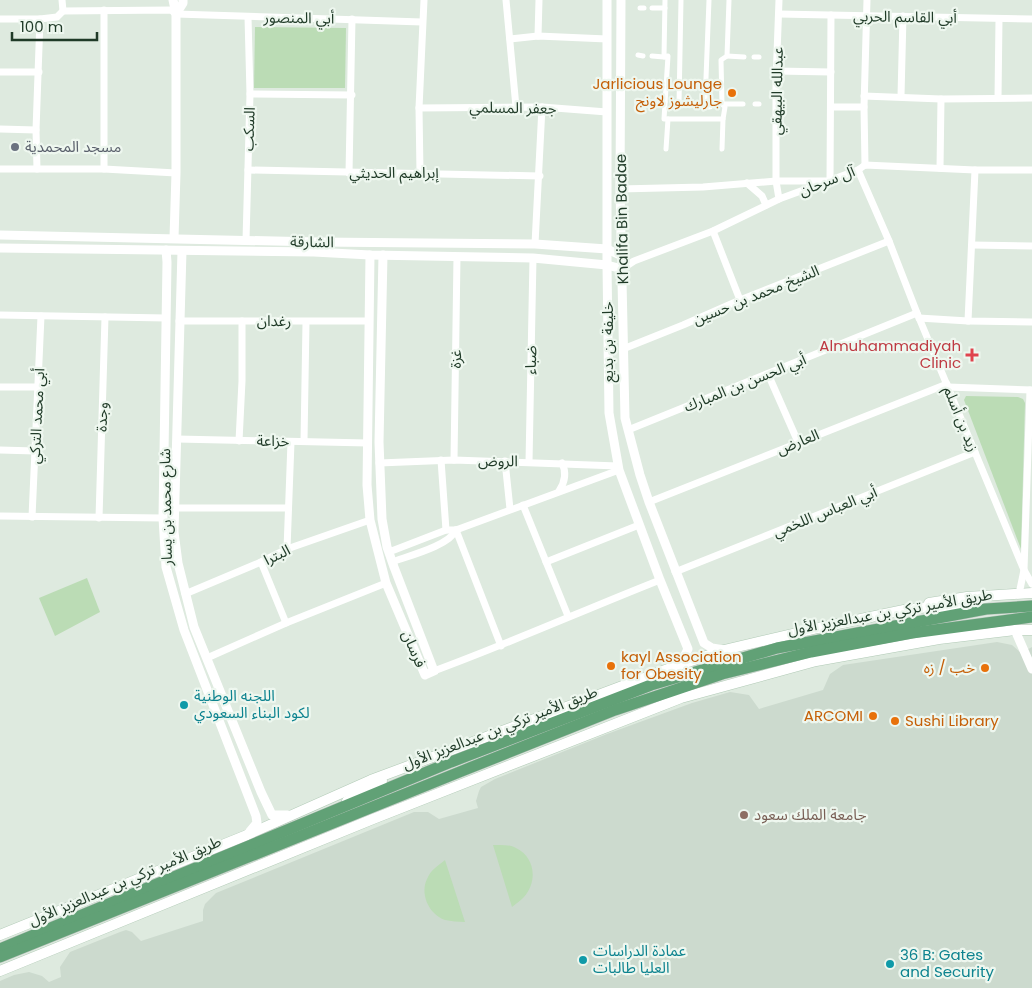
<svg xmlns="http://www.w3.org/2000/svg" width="1032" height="988" font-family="Poppins,'Noto Sans Arabic',sans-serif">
<rect width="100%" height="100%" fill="#deeadf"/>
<!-- built -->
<polygon fill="#ccdace" points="997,642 1012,645 1021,653 1032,647 1032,988 0,988 0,981 14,975 29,972 42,976 49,982 61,977 60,967 70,952 120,932 126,930 132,932 141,941 203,921 203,910 205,904 216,893 414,812 428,812 439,819 478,808 476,801 479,791 481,787 495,779 607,734 692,703 730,692 749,695 759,709 823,690 830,674 843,665"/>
<!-- green -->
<g fill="#bbdcb5">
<polygon points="255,27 346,28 345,88 254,88"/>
<polygon points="966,396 1018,397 1023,399 1025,403 1021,549 964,400"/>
<polygon points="87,578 100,612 55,636 39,598"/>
<path d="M493 845C500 845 509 844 516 848 535 857 538 881 524 897 521 900 516 904 512 907Z"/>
<path d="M445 860 465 922C458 922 451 921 445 920 428 914 419 892 428 877 431 870 439 865 445 860Z"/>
</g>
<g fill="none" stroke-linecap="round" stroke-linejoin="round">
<!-- secondary casing -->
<g stroke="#b1cab6" stroke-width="11">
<g id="secondary">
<polyline points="929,603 967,597 1032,593"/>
<polyline points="347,801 382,781"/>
<polyline points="0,935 247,835 371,780 676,666 724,650 818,628 904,610 928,607 972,609"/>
<polyline points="0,971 373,819 681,698 816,661 939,639 1015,630 1032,630"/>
</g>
</g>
<!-- primary casing -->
<g stroke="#c0c8c3" stroke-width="12">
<g id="primary">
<polyline points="0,949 451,762 651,685 777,648 986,609 1032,606"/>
<polyline points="0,957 462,771 615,710 669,692 722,674 811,652 912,633 1032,617"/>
</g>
</g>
<!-- pedestrian -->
<g stroke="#fff" stroke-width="5">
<polyline points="665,0 664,57 668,56 664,119 723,119 725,107 722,104 721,60 727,56 729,0"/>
<polyline points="681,0 679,104 705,104 709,0"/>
<polyline points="640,8 644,8"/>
<polyline points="652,8 665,8"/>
<polyline points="638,55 643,56"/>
<polyline points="652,56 664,57"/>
<polyline points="727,56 744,57"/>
<polyline points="754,57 759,57"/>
<polyline points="651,102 665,102"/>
<polyline points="637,103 641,102"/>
<polyline points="705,104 705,107 710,107"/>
<polyline points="722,104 743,104"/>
<polyline points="755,104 759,104"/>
<polyline points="666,149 668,119"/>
<polyline points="722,149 723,119"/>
</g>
<!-- minor -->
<g stroke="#fff" stroke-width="7">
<polyline points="62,0 63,11"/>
<polyline points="506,0 516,107"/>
<polyline points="779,0 776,81 776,181 779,199"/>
<polyline points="779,14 1032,19"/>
<polyline points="0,19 40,19 57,17 63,11 171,10 176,14 422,22"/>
<polyline points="538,36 539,0"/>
<polyline points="510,39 538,36 607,39"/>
<polyline points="776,71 831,72"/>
<polyline points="0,72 39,72"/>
<polyline points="250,94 352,95"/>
<polyline points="864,96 941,99 1032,98"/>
<polyline points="901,96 903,16"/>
<polyline points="998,98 999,19"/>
<polyline points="831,107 864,107"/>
<polyline points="419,108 542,107 607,112"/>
<polyline points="0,129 36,130"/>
<polyline points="865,165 864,107 867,0"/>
<polyline points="940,168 941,99"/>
<polyline points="0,169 104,169 176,173"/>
<polyline points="37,169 36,130 40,19"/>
<polyline points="104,169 104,10"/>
<polyline points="248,170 540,176"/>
<polyline points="858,170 889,241 917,313 1024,570 1032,584"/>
<polyline points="349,173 352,19"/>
<polyline points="420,173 419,108 424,0"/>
<polyline points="747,183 762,196 766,205"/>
<polyline points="620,189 703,187 776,181 830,181 831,15"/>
<polyline points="713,231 740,300"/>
<polyline points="246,240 250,94 248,17"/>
<polyline points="535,244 542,107"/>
<polyline points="972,245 1032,246"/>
<polyline points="622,269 634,261 713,231 779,199 858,170 865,165 975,170 1032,170"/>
<polyline points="0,315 166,318"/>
<polyline points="919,318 968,321 1032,322"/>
<polyline points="179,321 369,321"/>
<polyline points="968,321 975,170"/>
<polyline points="623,349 683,325 740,300 889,241"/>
<polyline points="768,374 798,442"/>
<polyline points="0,387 38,387"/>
<polyline points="948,387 1032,390"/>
<polyline points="628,430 917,313"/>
<polyline points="177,439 368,443"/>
<polyline points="239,441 242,381 242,321"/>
<polyline points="304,441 306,322"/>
<polyline points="0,450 35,451"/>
<polyline points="441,460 446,530"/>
<polyline points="454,460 457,257"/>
<polyline points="505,461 510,509"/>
<polyline points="529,462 533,258"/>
<polyline points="379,463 454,460 618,466"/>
<path d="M559 491C565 482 567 473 562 463"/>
<polyline points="649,502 947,384"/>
<polyline points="523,505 568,616"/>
<polyline points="175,508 288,508"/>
<polyline points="0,516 163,518"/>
<polyline points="32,517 41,316"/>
<polyline points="99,518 105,317"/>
<polyline points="456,530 501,646"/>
<polyline points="287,549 291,442"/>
<polyline points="389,552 446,530 456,530 619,470"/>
<polyline points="261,562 286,623"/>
<path d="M392 562C408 556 449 546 456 530"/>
<polyline points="546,562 639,525"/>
<polyline points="675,572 975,452"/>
<polyline points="185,594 261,562 287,549 370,520"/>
<polyline points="1019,594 1024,570 1030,390"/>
<polyline points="207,658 286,623 386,583"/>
<path d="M434 671C510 643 584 610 660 580"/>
</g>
<!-- tertiary -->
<g stroke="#fff" stroke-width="9">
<polyline points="173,0 176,14"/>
<polyline points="607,0 607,265 609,413 619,470 660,580 688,649 684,657 676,666"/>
<polyline points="621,0 620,189 625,418 640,475 649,502 704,643 712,648 724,650"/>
<polyline points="0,235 318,242 535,244 607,249 622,256"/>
<polyline points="174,238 176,173 176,14 183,3 183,0"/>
<polyline points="0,248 314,252 370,255 533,258 607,265 622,269"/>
<polyline points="166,250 167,262 163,518 166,567 184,630 256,816 257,823 247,835"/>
<polyline points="182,251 174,532 178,563 194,627 261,792 272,815 288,815"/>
<polyline points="370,255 367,485 370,520 386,583 425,675 434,671 394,567 387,547 382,519 379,442 383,255"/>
<polyline points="1015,630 1032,669"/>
</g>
<!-- secondary -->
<use href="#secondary" stroke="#fff" stroke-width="10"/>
<!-- primary -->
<use href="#primary" stroke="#61a176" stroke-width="11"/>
</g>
<!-- markers -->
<g fill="#e8710a" stroke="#eef7ef" stroke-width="2">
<circle cx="732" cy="93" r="5"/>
<circle cx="611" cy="666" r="5"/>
<circle cx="985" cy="668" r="5"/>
<circle cx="873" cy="716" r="5"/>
<circle cx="895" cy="721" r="5"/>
</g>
<circle fill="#6b7280" stroke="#eef7ef" stroke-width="2" cx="15" cy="147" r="5"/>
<path fill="#e0444e" stroke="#eef7ef" stroke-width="2" d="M969.5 347.5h5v5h5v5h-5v5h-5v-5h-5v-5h5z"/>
<g fill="#0f9aa8" stroke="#eef7ef" stroke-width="2">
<circle cx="184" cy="705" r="5"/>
<circle cx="583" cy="960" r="5"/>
<circle cx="890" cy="964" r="5"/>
</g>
<circle fill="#8d6e63" stroke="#eef7ef" stroke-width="2" cx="744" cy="815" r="5"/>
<g text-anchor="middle" stroke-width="4.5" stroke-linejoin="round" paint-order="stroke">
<!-- street labels -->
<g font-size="15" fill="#1f3a27" stroke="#eef7ef">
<text transform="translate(905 17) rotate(1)" y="5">أبي القاسم الحربي</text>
<text transform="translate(299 18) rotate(1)" y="5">أبي المنصور</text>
<text transform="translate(777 91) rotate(-89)" y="5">عبدالله البيهقي</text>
<text transform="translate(513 108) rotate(1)" y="5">جعفر المسلمي</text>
<text transform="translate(249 129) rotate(-88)" y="5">السكب</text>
<text x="394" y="178">إبراهيم الحديثي</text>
<text transform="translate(827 181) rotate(-21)" y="5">آل سرحان</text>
<text transform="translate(622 219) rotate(-91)" y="5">Khalifa Bin Badae</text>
<text transform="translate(312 242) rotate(1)" y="5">الشارقة</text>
<text transform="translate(756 295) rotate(-22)" y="5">الشيخ محمد بن حسين</text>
<text transform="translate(274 321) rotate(1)" y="5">رغدان</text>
<text transform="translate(608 342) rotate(-90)" y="5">خليفة بن بديع</text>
<text transform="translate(456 359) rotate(-89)" y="5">غزة</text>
<text transform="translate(531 360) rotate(-89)" y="5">ضباء</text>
<text transform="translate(745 383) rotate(-22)" y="5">أبي الحسن بن المبارك</text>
<text transform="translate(37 416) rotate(-87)" y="5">أبي محمد التركي</text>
<text transform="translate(102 417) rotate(-88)" y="5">وجدة</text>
<text transform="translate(961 419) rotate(68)" y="5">زيد بن أسلم</text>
<text transform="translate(273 441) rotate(1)" y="5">خزاعة</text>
<text transform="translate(798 442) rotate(-22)" y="5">العارض</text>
<text transform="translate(498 461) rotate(1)" y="5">الروض</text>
<text transform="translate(166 507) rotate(-91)" y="5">شارع محمد بن يسار</text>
<text transform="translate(825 512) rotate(-22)" y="5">أبي العباس اللخمي</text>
<text transform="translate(277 555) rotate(-26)" y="5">البترا</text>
<text transform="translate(890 612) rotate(-10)" y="5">طريق الأمير تركي بن عبدالعزيز الأول</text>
<text transform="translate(414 649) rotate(67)" y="5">فرسان</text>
<text transform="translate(500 728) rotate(-21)" y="5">طريق الأمير تركي بن عبدالعزيز الأول</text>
<text transform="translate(125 881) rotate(-23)" y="5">طريق الأمير تركي بن عبدالعزيز الأول</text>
</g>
<!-- food labels -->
<g font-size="15" fill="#c56008" stroke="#eef7ef" text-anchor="end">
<text x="722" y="89">Jarlicious Lounge<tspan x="722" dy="17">جارليشوز لاونج</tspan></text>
<text x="621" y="662" text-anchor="start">kayl Association<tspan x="621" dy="17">for Obesity</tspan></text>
<text x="975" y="673">خب / زه</text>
<text x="863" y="721">ARCOMI</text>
<text x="905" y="726" text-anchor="start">Sushi Library</text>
</g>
<!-- worship labels -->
<g font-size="15" fill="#5b616d" stroke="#eef7ef" text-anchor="start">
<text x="25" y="152">مسجد المحمدية</text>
</g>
<!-- health labels -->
<g font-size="15" fill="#be3a42" stroke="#eef7ef" text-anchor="end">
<text x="961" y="351">Almuhammadiyah<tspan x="961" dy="17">Clinic</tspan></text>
</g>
<!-- culture labels -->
<g font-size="15" fill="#0d838f" stroke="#eef7ef" text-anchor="start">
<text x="194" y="701">اللجنه الوطنية<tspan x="194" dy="17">لكود البناء السعودي</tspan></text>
<text x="593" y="956">عمادة الدراسات<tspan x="593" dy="17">العليا طالبات</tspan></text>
<text x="900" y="960">36 B: Gates<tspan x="900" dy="17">and Security</tspan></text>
</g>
<!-- education labels -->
<g font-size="15" fill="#785e54" stroke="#eef7ef" text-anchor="start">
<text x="754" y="820">جامعة الملك سعود</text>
</g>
</g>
<!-- scale -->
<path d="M12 32v8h85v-8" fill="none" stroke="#1f3a27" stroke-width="2.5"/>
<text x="20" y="32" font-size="15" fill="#1f3a27" stroke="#eef7ef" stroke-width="4" paint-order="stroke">100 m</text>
</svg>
